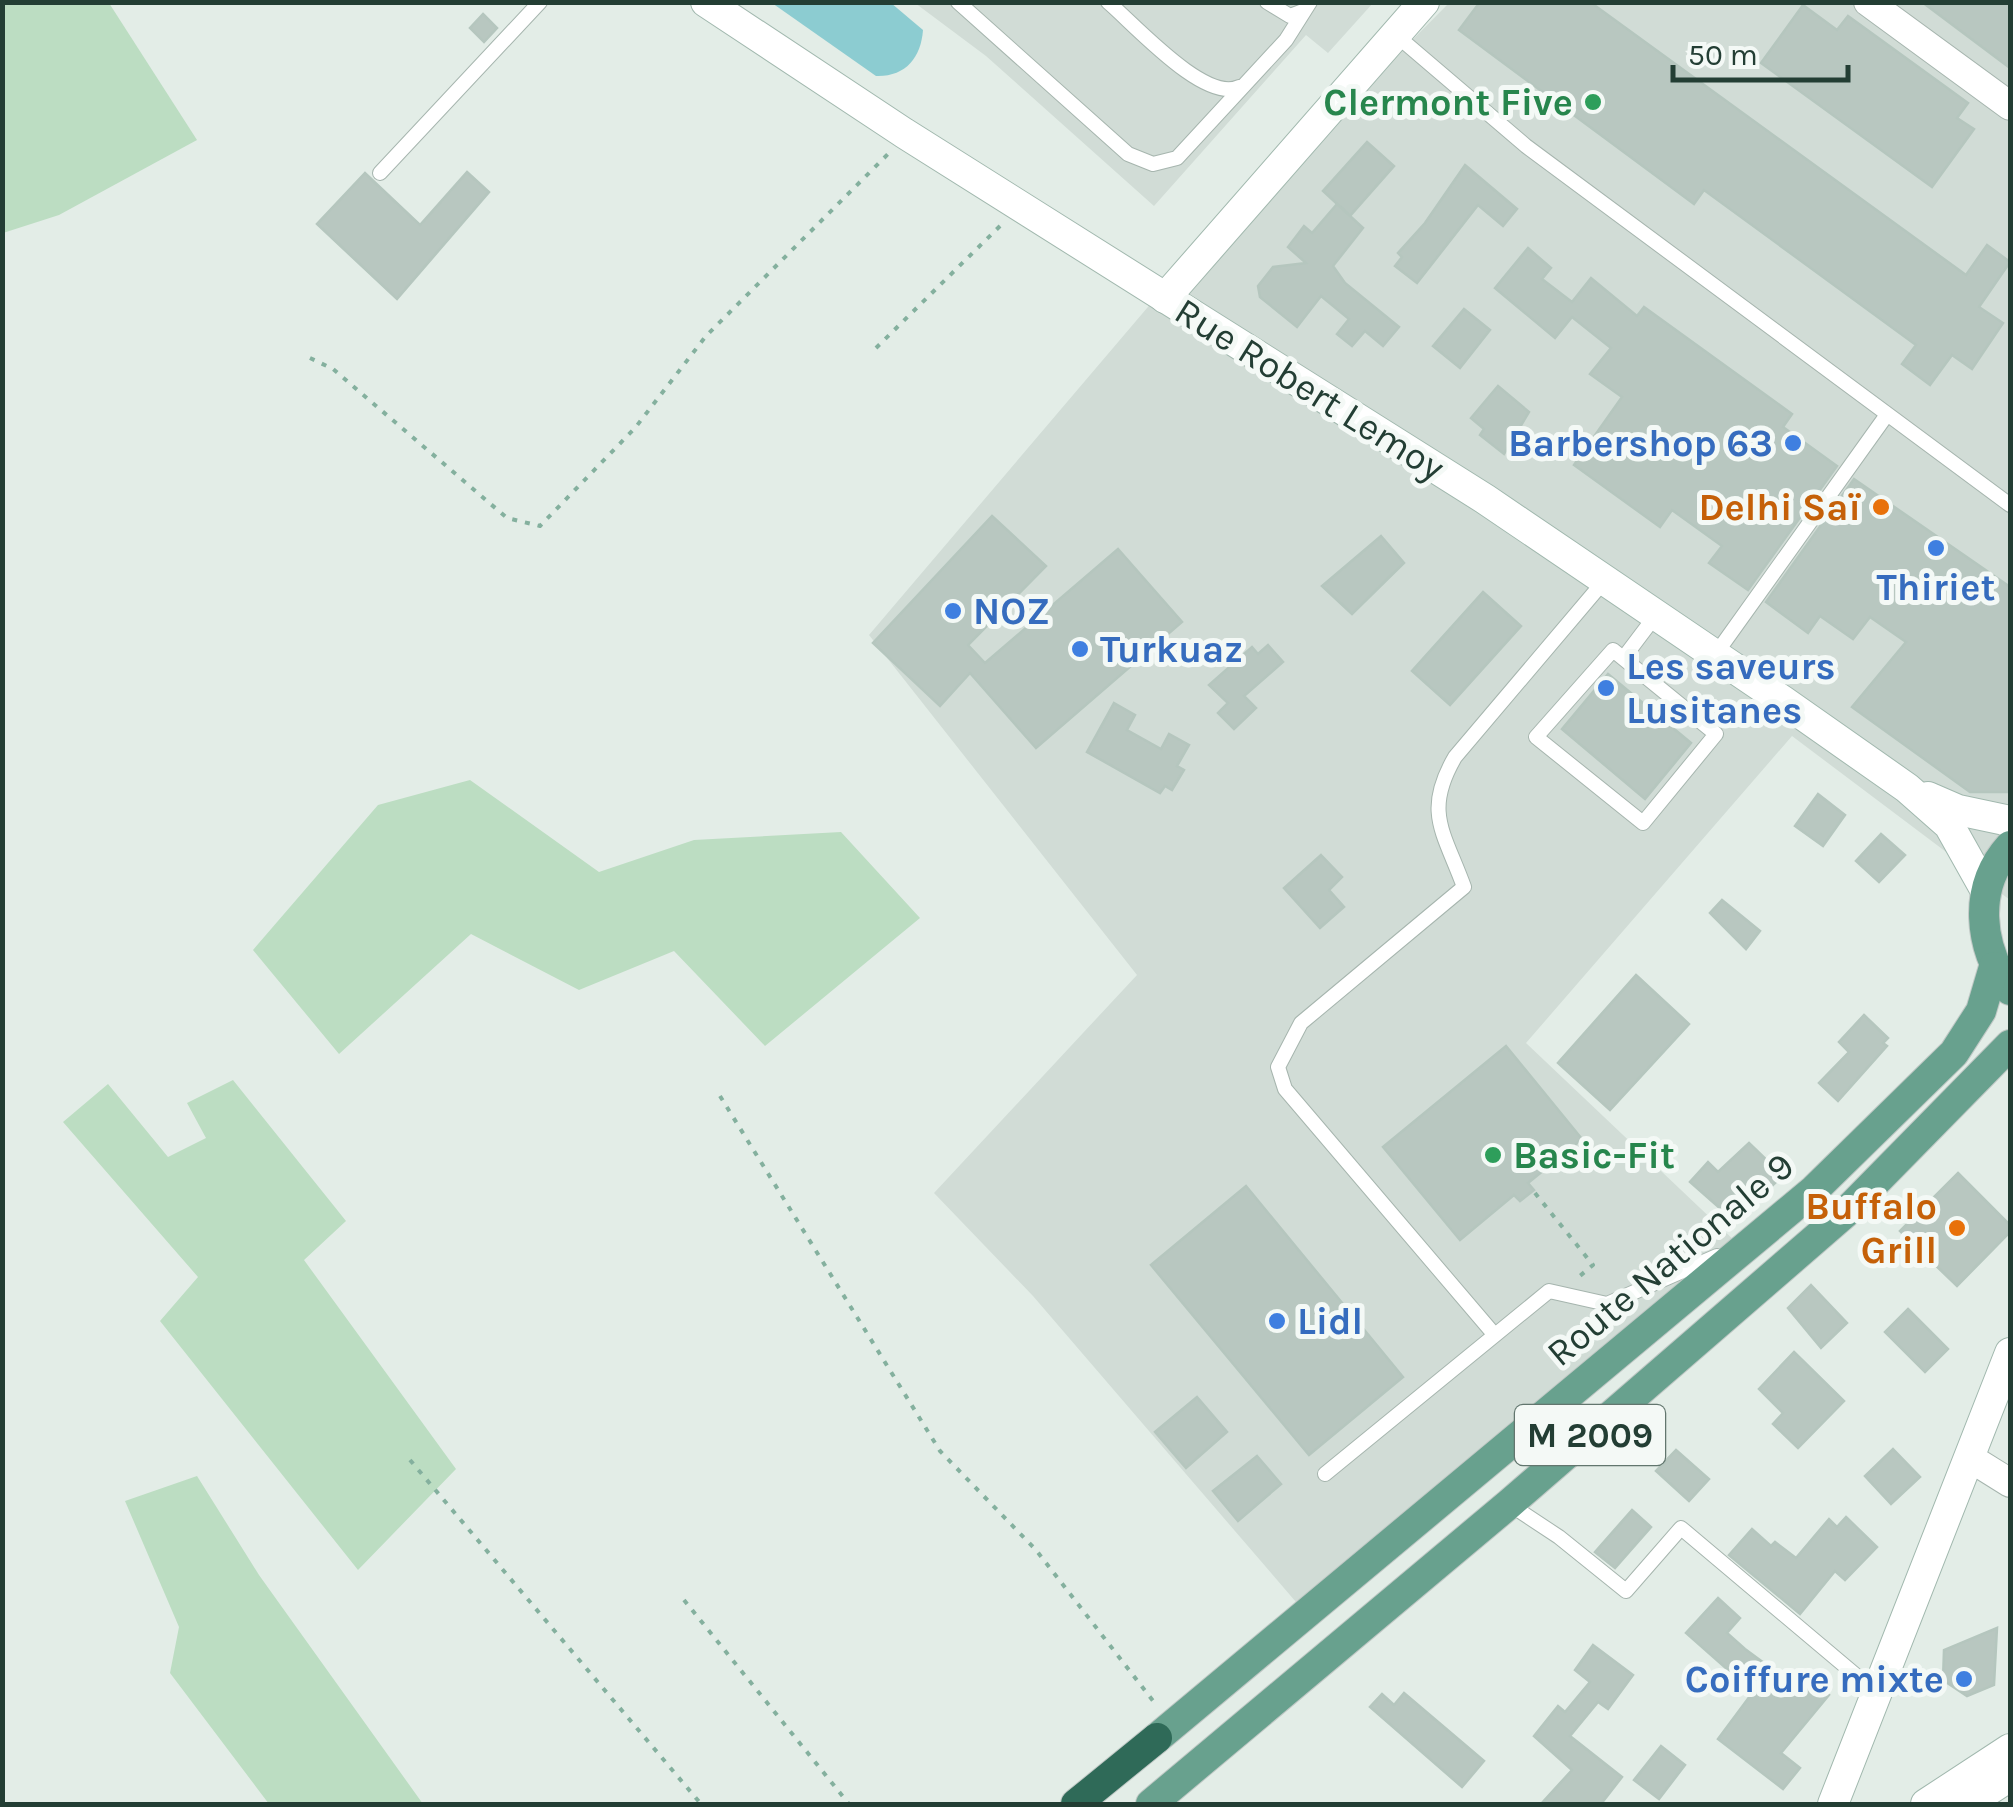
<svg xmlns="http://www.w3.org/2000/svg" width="2013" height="1807" font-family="Karla,sans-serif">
<rect width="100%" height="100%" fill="#e3ede7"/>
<!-- built -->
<g fill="#d1dcd6">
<polygon points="915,3 1373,3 1328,53 1306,35 1154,206 986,56"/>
<polygon points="1449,3 2010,3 2010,900 1792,736 1526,1043 1738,1244 1314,1623 1033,1296 934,1193 1137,975 869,635 1153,301"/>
</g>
<!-- green -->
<g fill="#bcddc2">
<polygon points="2,3 109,3 197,140 59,215 3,233"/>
<polygon points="470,780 599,872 694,840 841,832 920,918 765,1046 674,951 579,990 471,934 339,1054 253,950 378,805"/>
<polygon points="233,1080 346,1221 304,1260 456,1469 358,1570 160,1321 198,1277 63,1122 108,1084 168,1157 206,1138 187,1103"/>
<polygon points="197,1476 259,1575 423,1804 269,1804 170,1673 179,1627 125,1501"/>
</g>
<!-- water -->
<path fill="#8cccd1" d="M772 3H891L923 30C921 58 905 77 876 76Z"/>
<!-- building -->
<g fill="#b8c7c0" stroke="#b5c6be" stroke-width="2.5">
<polygon points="1480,2 1590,2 1966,275 1987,245 2010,262 1979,307 2003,323 1972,369 1952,355 1930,385 1902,364 1916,345 1704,190 1694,204 1459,30"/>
<polygon points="1922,2 2010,2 2010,68"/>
<polygon points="1803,5 1837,30 1848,16 1968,103 1957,118 1974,129 1932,187 1761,63"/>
<polygon points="483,14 497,28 484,42 470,28"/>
<polygon points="1367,142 1394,166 1350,216 1323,191"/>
<polygon points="1465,165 1517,209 1503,226 1478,205 1417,283 1395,266 1402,257 1398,253 1425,223"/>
<polygon points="467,172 489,192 397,299 317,224 365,173 420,225"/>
<polygon points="1337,204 1363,228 1333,266 1345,283 1399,327 1383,346 1365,331 1352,346 1337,334 1349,319 1321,296 1297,327 1260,297 1258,286 1273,267 1306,263 1288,247 1304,226 1312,233"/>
<polygon points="1528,248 1551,268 1542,279 1572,302 1591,278 1637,316 1644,307 1792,414 1783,427 1837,466 1748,590 1709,563 1722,546 1672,510 1660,527 1574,465 1622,397 1590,374 1611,348 1572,317 1555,338 1495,288"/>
<polygon points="1464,309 1490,330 1460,368 1433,346"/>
<polygon points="1498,386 1529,412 1504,454 1480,435 1484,429 1471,418"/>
<polygon points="1854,479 2010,587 2010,792 1970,792 1852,707 1906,642 1870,617 1853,639 1820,616 1808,633 1766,602"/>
<polygon points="992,516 1046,566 968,645 985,663 1118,549 1182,622 1036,748 970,673 940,706 873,643"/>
<polygon points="1381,536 1404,563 1352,614 1322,586"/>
<polygon points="1483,592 1521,626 1450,705 1412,671"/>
<polygon points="1268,645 1283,662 1244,696 1256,708 1234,729 1218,713 1228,703 1209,685 1252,647 1258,654"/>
<polygon points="1608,674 1691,743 1645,799 1562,729"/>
<polygon points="1114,703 1135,715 1127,730 1161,749 1169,734 1189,745 1177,766 1184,770 1172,790 1165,786 1160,793 1087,752"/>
<polygon points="1818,794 1845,815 1823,846 1795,826"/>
<polygon points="1881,834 1905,855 1879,882 1856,861"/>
<polygon points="1321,855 1342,877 1329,890 1344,907 1320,928 1284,888"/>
<polygon points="1722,900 1760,931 1746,949 1710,913"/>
<polygon points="1636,975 1689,1024 1610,1110 1558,1063"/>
<polygon points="1864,1015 1888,1038 1883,1043 1887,1046 1838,1101 1819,1083 1849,1052 1839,1042"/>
<polygon points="1506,1046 1582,1139 1528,1183 1534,1190 1520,1201 1514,1195 1460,1240 1383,1147"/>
<polygon points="1749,1143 1773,1166 1776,1182 1752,1205 1739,1193 1723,1211 1690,1182 1708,1162 1718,1172"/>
<polygon points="1958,1173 2010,1225 2010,1232 1957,1286 1900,1231"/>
<polygon points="1246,1186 1403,1377 1309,1455 1151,1265"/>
<polygon points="1811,1285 1847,1323 1821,1348 1788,1308"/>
<polygon points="1908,1309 1948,1349 1925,1372 1885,1332"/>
<polygon points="1794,1352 1844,1401 1798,1448 1773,1424 1783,1413 1759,1389"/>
<polygon points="1197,1397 1227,1432 1186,1468 1155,1432"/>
<polygon points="1893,1449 1920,1477 1891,1504 1865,1476"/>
<polygon points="1676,1450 1709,1479 1689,1501 1656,1471"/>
<polygon points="1257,1456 1281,1484 1238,1521 1213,1491"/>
<polygon points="1632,1510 1651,1527 1615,1568 1595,1552"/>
<polygon points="1846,1517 1877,1547 1845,1580 1835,1571 1800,1614 1729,1555 1752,1529 1771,1546 1775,1542 1796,1558 1829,1519 1837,1527"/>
<polygon points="1718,1598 1740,1618 1727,1633 1745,1649 1798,1688 1807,1677 1829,1695 1781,1753 1800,1768 1783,1789 1718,1739 1753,1692 1686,1633"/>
<polygon points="1997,1628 1994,1685 1967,1696 1943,1680 1944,1650"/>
<polygon points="1593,1645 1633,1675 1608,1709 1598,1702 1570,1736 1622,1777 1601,1804 1541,1804 1572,1770 1534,1736 1558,1706 1565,1712 1590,1682 1575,1670"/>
<polygon points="1404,1693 1484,1761 1462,1787 1370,1707 1382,1694 1394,1705"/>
<polygon points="1661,1746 1685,1765 1659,1799 1634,1780"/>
</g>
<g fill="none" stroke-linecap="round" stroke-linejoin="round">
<!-- lane casing -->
<g stroke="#a6b5ae" stroke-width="16">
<g id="lane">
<polyline points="958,2 1128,154 1153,164 1177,158 1286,40 1310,2"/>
<path d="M1108 2C1136 26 1205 103 1239 87"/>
<polyline points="1267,2 1290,16 1303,11"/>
<polyline points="1396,35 1526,146 2010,505"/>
<polyline points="380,173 540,2"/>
<polygon points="1613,650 1716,734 1643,823 1536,737"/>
<polyline points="1715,655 1886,416"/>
<polyline points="1625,656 1656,615"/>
<path d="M1493 1333 1285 1089 1278 1067 1301 1023 1464 887C1444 832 1423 812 1455 757L1605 580"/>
<polyline points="1325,1474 1549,1291 1607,1304 1717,1256"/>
<polyline points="1509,1504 1559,1537 1626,1591 1681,1528 1877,1693"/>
</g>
</g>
<!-- street casing -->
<g stroke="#a6b5ae" stroke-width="30">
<g id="street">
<polyline points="1868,2 2010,106"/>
<polyline points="1970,1458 2010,1483"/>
</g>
</g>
<!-- secondary casing -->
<g stroke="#a1b8ae" stroke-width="32">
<g id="secondary">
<polyline points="706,2 904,133 1485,499 1783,701 1907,788 1949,825 1986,891"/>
<polyline points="1165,298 1424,2"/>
<polyline points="1928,797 1958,810 2010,821"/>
<polyline points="1833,1804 2010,1353"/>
<polyline points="1926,1804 2010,1749"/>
<polyline points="1967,1804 2010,1776"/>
</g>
</g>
<!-- primary casing -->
<g stroke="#c1c9c6" stroke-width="32">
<g id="primary">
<path d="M2010 846C1972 888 1979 947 2010 990"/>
<polyline points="1157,1738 1814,1190 1954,1053 1981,1011 1994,967"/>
<polyline points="1151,1804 1509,1504 1844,1214 2010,1045"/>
</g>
</g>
<!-- highway casing -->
<g stroke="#c1c9c6" stroke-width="32">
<polyline id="highway" points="1076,1804 1157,1738"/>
</g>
<!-- path -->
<g stroke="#84b09e" stroke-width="4" stroke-dasharray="5 8" stroke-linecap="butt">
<polyline points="876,348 1001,225"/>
<polyline points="310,358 333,369 507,518 540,526 635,428 706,336 889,153"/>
<polyline points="720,1096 940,1451 1036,1550 1157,1706"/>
<polyline points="1535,1193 1593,1265 1575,1280"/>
<polyline points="410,1460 701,1804"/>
<polyline points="684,1600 849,1804"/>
</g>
<!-- lane -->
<use href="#lane" stroke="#fff" stroke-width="14"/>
<!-- street -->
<use href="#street" stroke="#fff" stroke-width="28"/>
<!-- secondary -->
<use href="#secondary" stroke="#fff" stroke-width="30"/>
<!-- primary -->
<use href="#primary" stroke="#68a18e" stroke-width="30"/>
<!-- highway -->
<use href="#highway" stroke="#2f6a58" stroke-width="30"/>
</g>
<!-- markers -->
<g fill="#2e9e5b" stroke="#f4f9f6" stroke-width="4">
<circle cx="1593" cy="102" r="10"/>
<circle cx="1493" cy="1155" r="10"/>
</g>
<g fill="#3f7fe0" stroke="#f4f9f6" stroke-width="4">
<circle cx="1793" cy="443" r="10"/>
<circle cx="1936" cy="548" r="10"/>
<circle cx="953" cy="611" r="10"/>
<circle cx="1080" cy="649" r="10"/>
<circle cx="1606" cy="688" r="10"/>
<circle cx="1277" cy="1321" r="10"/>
<circle cx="1964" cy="1679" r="10"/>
</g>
<g fill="#e8710a" stroke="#f4f9f6" stroke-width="4">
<circle cx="1881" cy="507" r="10"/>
<circle cx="1957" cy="1228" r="10"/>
</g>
<g text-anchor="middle" stroke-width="10" stroke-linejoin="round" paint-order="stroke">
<!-- shield labels -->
<rect fill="#f4f9f6" stroke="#62766e" stroke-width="2.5" x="1515" y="1405" width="150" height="60" rx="8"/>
<g font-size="35" font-weight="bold" fill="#233e34">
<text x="1590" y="1447">M 2009</text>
</g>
<!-- leisure labels -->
<g font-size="38" font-weight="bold" fill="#27864d" stroke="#f4f9f6" text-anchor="end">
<text x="1573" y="115">Clermont Five</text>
<text x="1513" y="1168" text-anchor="start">Basic-Fit</text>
</g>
<!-- street labels -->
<g font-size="38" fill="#233e34" stroke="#f4f9f6">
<text transform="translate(1310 389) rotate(32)" y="13">Rue Robert Lemoy</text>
<text transform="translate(1670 1259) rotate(-40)" y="13">Route Nationale 9</text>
</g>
<!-- shop labels -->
<g font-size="38" font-weight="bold" fill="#366cbe" stroke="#f4f9f6" text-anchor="start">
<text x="1773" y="456" text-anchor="end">Barbershop 63</text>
<text x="1936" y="600" text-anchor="middle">Thiriet</text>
<text x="973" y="624">NOZ</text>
<text x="1100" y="662">Turkuaz</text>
<text x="1626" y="679">Les saveurs<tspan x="1626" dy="44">Lusitanes</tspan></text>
<text x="1297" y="1334">Lidl</text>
<text x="1944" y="1692" text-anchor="end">Coiffure mixte</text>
</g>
<!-- food labels -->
<g font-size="38" font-weight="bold" fill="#c56008" stroke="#f4f9f6" text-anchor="end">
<text x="1861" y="520">Delhi Saï</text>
<text x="1937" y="1219">Buffalo<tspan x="1937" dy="44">Grill</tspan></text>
</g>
</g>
<!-- border -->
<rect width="2013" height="1807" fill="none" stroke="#233e34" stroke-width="10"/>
<!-- scale -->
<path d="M1673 65v15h175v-15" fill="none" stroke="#233e34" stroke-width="5"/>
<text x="1688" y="65" font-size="30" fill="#233e34" stroke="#f4f9f6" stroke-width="8" paint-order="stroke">50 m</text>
</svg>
